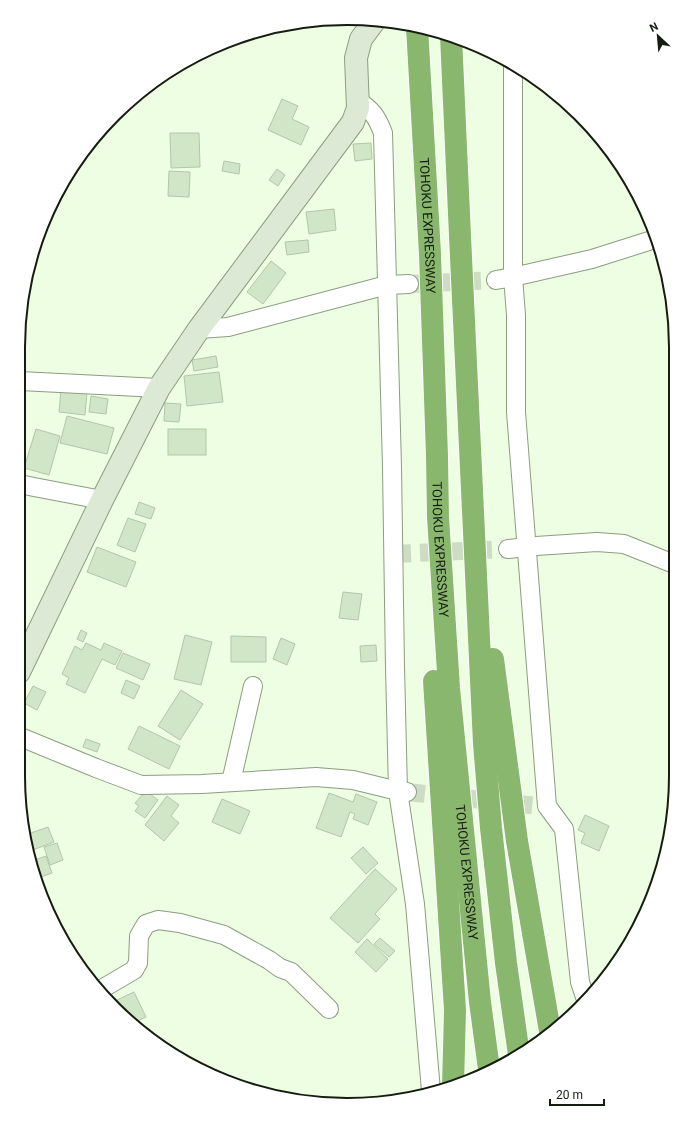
<svg xmlns="http://www.w3.org/2000/svg" width="694" height="1123" font-family="Roboto,sans-serif">
<rect width="100%" height="100%" fill="#edfee3"/>
<!-- building -->
<g fill="#d1e6c6" stroke="#b3c7a8">
<polygon points="282,99 298,106 292,119 309,127 301,145 268,130"/>
<polygon points="170,133 199,133 200,167 171,168"/>
<polygon points="371,143 372,159 355,161 353,144"/>
<polygon points="224,161 240,164 239,174 222,171"/>
<polygon points="277,169 285,175 278,186 269,180"/>
<polygon points="169,171 190,172 189,197 168,196"/>
<polygon points="334,209 336,230 309,234 306,212"/>
<polygon points="308,240 309,252 287,255 285,242"/>
<polygon points="271,261 286,273 263,304 247,292"/>
<polygon points="21,314 24,314 20,363"/>
<polygon points="216,356 218,367 194,371 192,360"/>
<polygon points="219,372 223,402 187,406 184,376"/>
<polygon points="61,390 87,392 85,415 59,412"/>
<polygon points="91,396 108,399 106,414 89,412"/>
<polygon points="165,403 181,404 179,422 164,421"/>
<polygon points="67,416 114,428 107,454 60,443"/>
<polygon points="36,429 60,436 49,475 24,468"/>
<rect x="168" y="429" width="38" height="26"/>
<polygon points="139,502 155,508 151,519 135,514"/>
<polygon points="128,518 146,524 135,552 117,545"/>
<polygon points="97,547 136,562 126,587 87,572"/>
<polygon points="343,592 362,594 358,620 339,618"/>
<polygon points="81,630 87,633 83,642 77,639"/>
<polygon points="185,635 212,642 201,685 174,679"/>
<polygon points="231,636 266,637 266,662 231,662"/>
<polygon points="281,638 295,644 287,665 273,659"/>
<polygon points="86,643 101,650 104,643 122,651 115,665 102,659 85,693 66,684 69,678 62,674 75,646 82,650"/>
<polygon points="376,645 377,661 361,662 360,646"/>
<polygon points="123,653 150,664 143,680 116,668"/>
<polygon points="126,680 140,686 134,699 121,693"/>
<polygon points="33,686 46,692 37,710 24,703"/>
<polygon points="181,690 203,704 180,740 158,726"/>
<polygon points="139,726 180,746 169,769 128,749"/>
<polygon points="86,739 100,744 97,752 83,747"/>
<polygon points="329,793 353,802 356,794 377,802 368,825 353,819 355,814 350,812 341,837 316,828"/>
<polygon points="150,794 158,800 145,818 135,811 139,806 135,803 142,795"/>
<polygon points="167,796 179,805 171,816 179,823 164,841 145,825"/>
<polygon points="222,799 250,811 240,834 212,822"/>
<polygon points="585,815 609,826 599,851 581,843 585,833 578,830"/>
<polygon points="48,827 54,842 30,851 28,834"/>
<polygon points="57,843 63,860 50,865 44,847"/>
<polygon points="363,847 378,863 366,874 351,858"/>
<polygon points="46,856 52,873 35,879 32,861"/>
<polygon points="375,869 397,889 375,914 380,919 358,943 330,918"/>
<polygon points="646,897 652,900 651,902 636,927 632,925"/>
<polygon points="380,938 395,951 389,957 374,944"/>
<polygon points="367,939 388,959 376,972 355,952"/>
<polygon points="134,992 146,1017 135,1022 122,1010 117,1000"/>
</g>
<g fill="none" stroke-linecap="round" stroke-linejoin="round">
<!-- street-tunnel -->
<g stroke="#cddcc3" stroke-width="18" stroke-dasharray="18 9" stroke-linecap="butt">
<polyline points="409,284 496,280"/>
<polyline points="393,554 508,549"/>
<polyline points="407,792 538,806"/>
</g>
<!-- street casing -->
<g stroke="#8b9e80" stroke-width="20">
<g id="street">
<polyline points="513,64 513,277 516,315 516,412 547,806 564,829 580,982 585,997"/>
<path d="M358 101C372 110 377 117 383 133L392 467 395 667 398 791 415 904 431 1091"/>
<polyline points="496,280 513,277 592,259 655,239"/>
<polyline points="199,329 228,327 387,285 409,284"/>
<polyline points="20,381 159,388"/>
<polyline points="20,484 34,487 102,500"/>
<polyline points="508,549 536,546 597,542 624,544 674,564"/>
<polyline points="18,736 96,768 141,785 202,784 316,777 353,780 398,791 407,792"/>
<polyline points="231,782 253,686"/>
<polyline points="100,990 134,970 138,963 139,936 146,924 158,920 180,923 224,935 269,960 280,968 291,972 329,1009"/>
</g>
</g>
<!-- secondary casing -->
<g stroke="#8b9e80" stroke-width="24">
<polyline id="secondary" points="19,672 102,500 159,388 199,329 353,122 358,108 356,58 361,39 375,20"/>
</g>
<!-- highway casing -->
<g stroke="#fff" stroke-width="24">
<g id="highway">
<path id="s1" d="M417 27 430 254 437 456 438 517 449 688 480 1002 489 1069"/>
<polyline points="451,36 460,236 484,744 491,828 506,963 519,1055"/>
<polyline points="493,659 517,841 550,1031"/>
<polyline points="434,681 455,1010 453,1087"/>
</g>
</g>
<!-- street -->
<use href="#street" stroke="#fff" stroke-width="18"/>
<!-- secondary -->
<use href="#secondary" stroke="#dce9d4" stroke-width="22"/>
<!-- highway -->
<use href="#highway" stroke="#8ab76e" stroke-width="22"/>
</g>
<g text-anchor="middle" stroke-width="3" stroke-linejoin="round" paint-order="stroke">
<!-- street labels -->
<g font-size="13" fill="#151c10" stroke="#fff">
<text dy="5" stroke="none"><textPath href="#s1" startOffset="199">TOHOKU EXPRESSWAY</textPath></text>
<text dy="5" stroke="none"><textPath href="#s1" startOffset="523">TOHOKU EXPRESSWAY</textPath></text>
<text dy="5" stroke="none"><textPath href="#s1" startOffset="847">TOHOKU EXPRESSWAY</textPath></text>
</g>
</g>
<!-- crop -->
<path d="M0 0H694V1123H0ZM347 25H347A322 322 0 0 1 669 347V776A322 322 0 0 1 347 1098H347A322 322 0 0 1 25 776V347A322 322 0 0 1 347 25Z" fill="#fff" fill-rule="evenodd"/>
<path fill="none" stroke="#151c10" stroke-width="2" d="M347 25H347A322 322 0 0 1 669 347V776A322 322 0 0 1 347 1098H347A322 322 0 0 1 25 776V347A322 322 0 0 1 347 25Z"/>
<!-- north arrow -->
<g transform="translate(658 36) rotate(334)" stroke="#ffffff" stroke-width="3" paint-order="stroke">
<path d="M0-3L7 15L0 10L-7 15Z" fill="#151c10"/>
<text y="-6" font-size="11" font-weight="bold" text-anchor="middle" fill="#151c10">N</text>
</g>
<!-- scale -->
<path d="M550 1099v6h54v-6" fill="none" stroke="#151c10" stroke-width="2"/>
<text x="556" y="1099" font-size="12" fill="#151c10" stroke="#ffffff" stroke-width="3" paint-order="stroke">20 m</text>
</svg>
